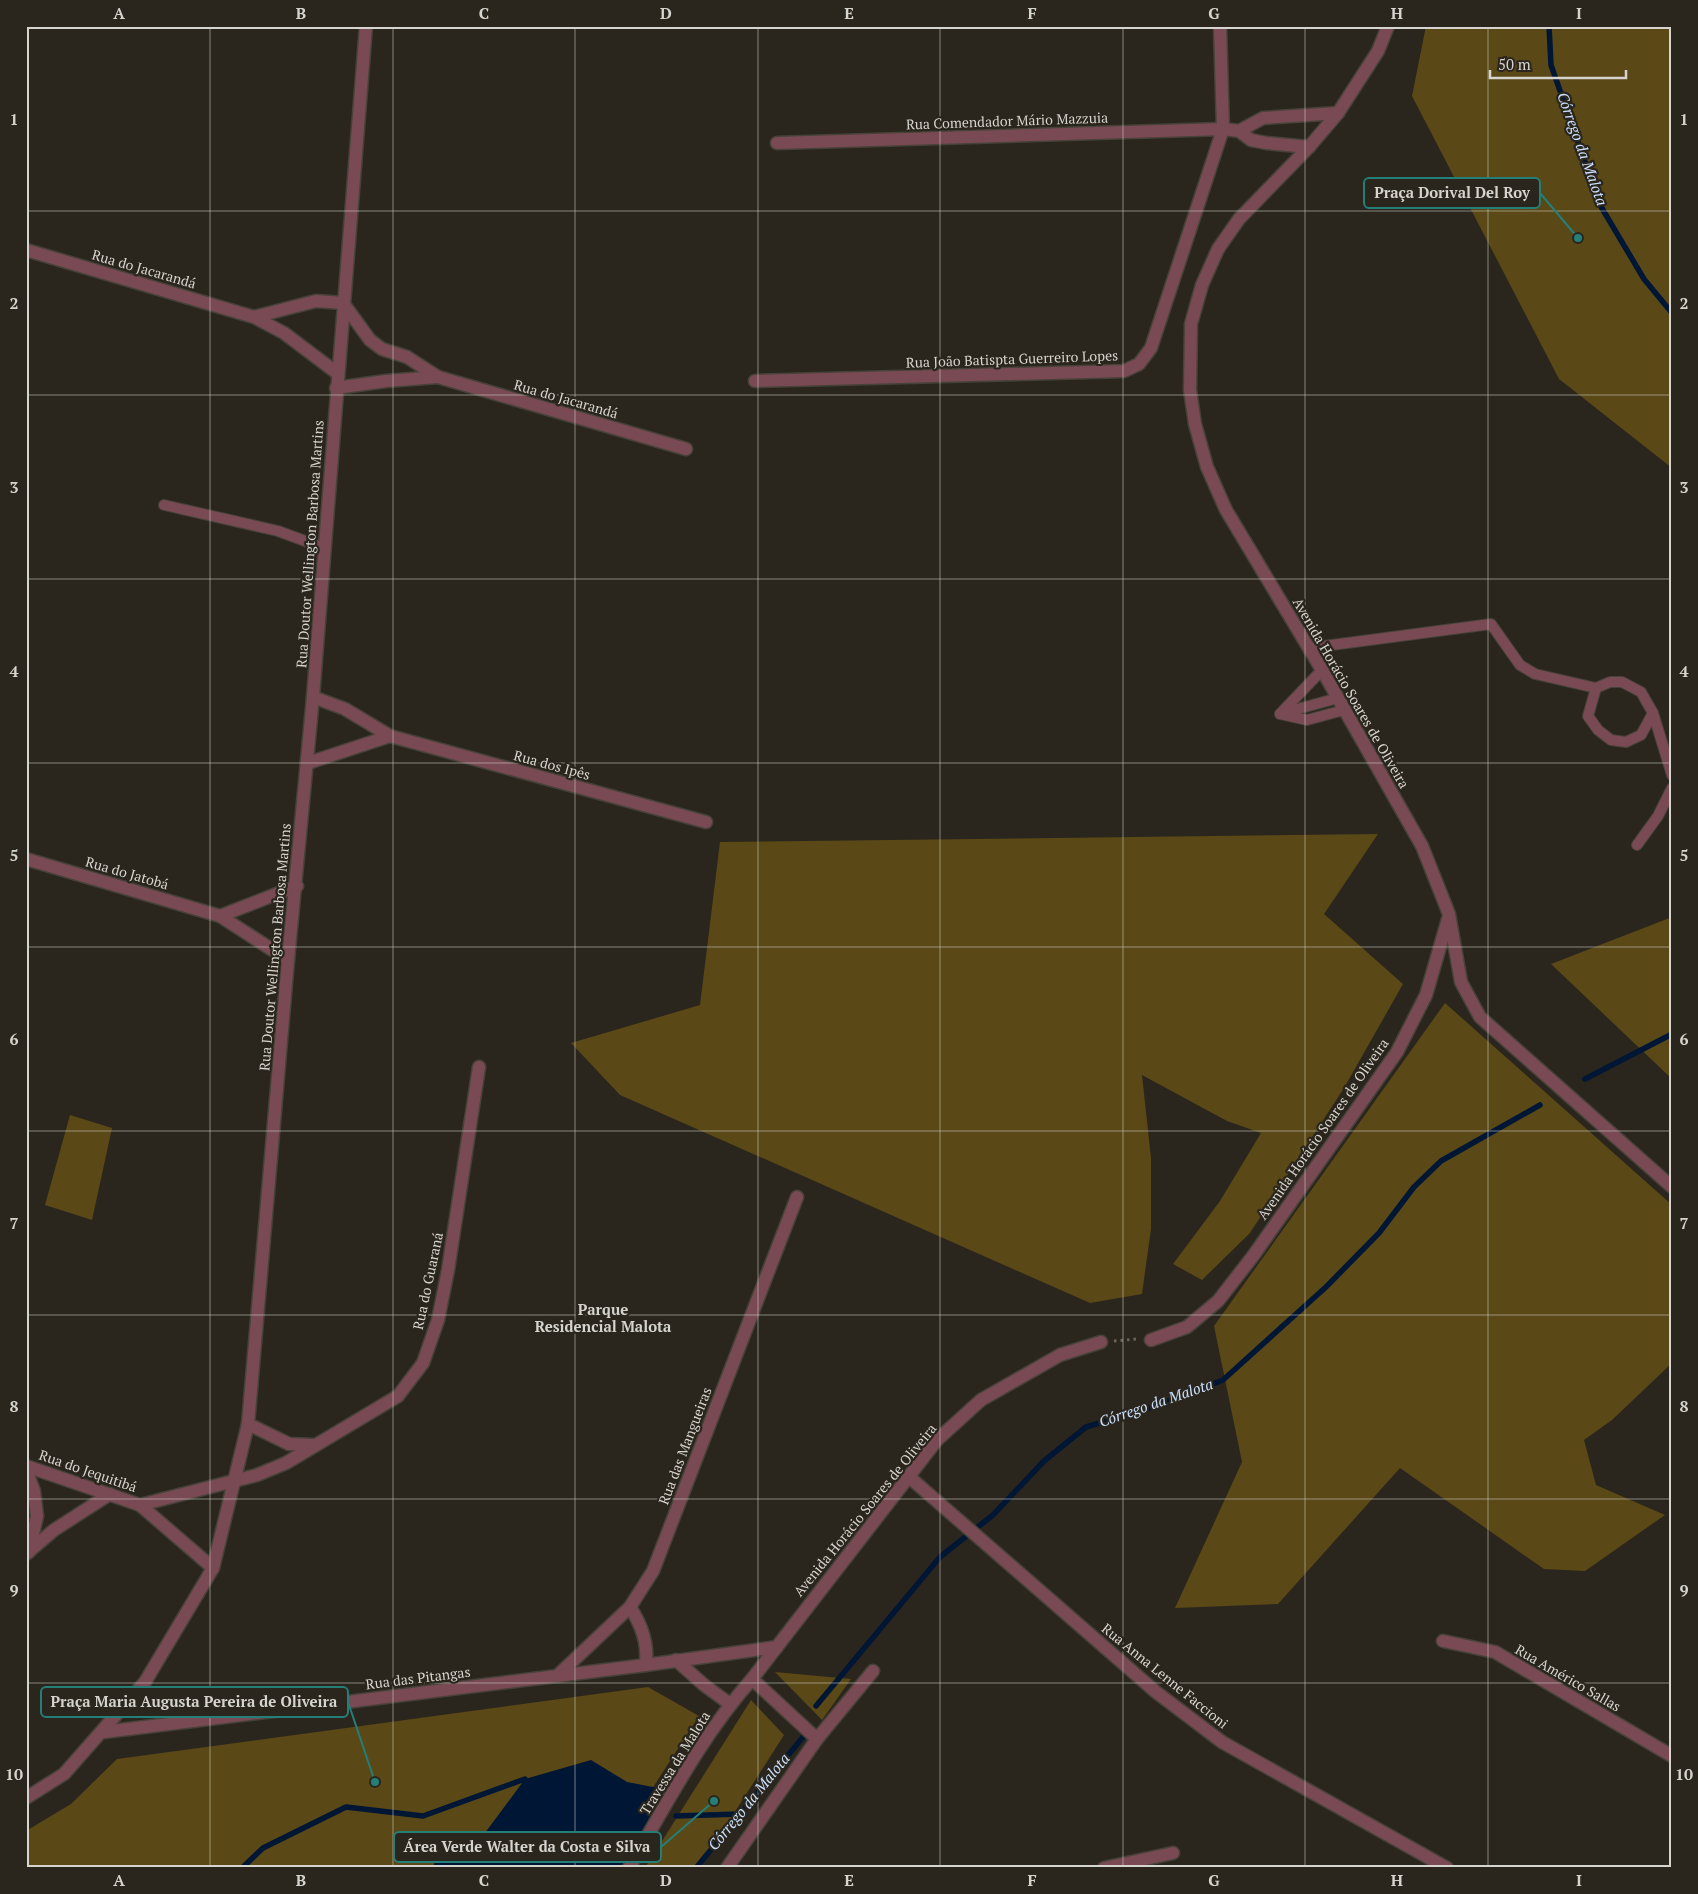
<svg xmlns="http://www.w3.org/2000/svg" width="1698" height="1894" font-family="'PT Serif',serif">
<rect width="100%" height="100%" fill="#2a261d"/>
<!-- green -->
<g fill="#5a4816">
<polygon points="1426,26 1672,26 1672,468 1559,379 1412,96"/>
<polygon points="1378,834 1324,914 1403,984 1344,1088 1250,1233 1202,1280 1173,1264 1220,1201 1261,1133 1227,1121 1142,1075 1151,1158 1151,1229 1142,1294 1090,1303 620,1095 571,1043 700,1005 720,842"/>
<polygon points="1672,917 1672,1079 1551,964"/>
<polygon points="1445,1003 1672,1205 1672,1363 1612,1420 1584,1440 1596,1485 1665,1515 1585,1571 1544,1569 1400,1468 1278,1604 1175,1608 1242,1462 1214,1326"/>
<polygon points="70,1115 112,1128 92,1220 45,1205"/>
<polygon points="775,1672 851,1679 822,1720"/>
<polygon points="648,1687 699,1716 601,1868 26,1868 26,1831 71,1804 117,1759"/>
<polygon points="751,1700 784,1735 699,1868 645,1868"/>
</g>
<!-- water -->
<polygon fill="#001635" points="591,1760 627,1782 658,1788 662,1796 654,1817 620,1868 432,1868 439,1854 455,1836 479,1841 525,1779"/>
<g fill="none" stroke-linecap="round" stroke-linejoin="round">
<!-- stream -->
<g stroke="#001635" stroke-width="5.5">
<polyline points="1549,26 1551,65 1600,205 1644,279 1672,313"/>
<polyline points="1585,1079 1672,1034"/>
<polyline points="816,1706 940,1557 993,1515 1044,1461 1086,1427 1144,1410 1223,1380 1326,1287 1379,1233 1414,1187 1441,1161 1540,1105"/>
<polyline points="676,1816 740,1814"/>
<polyline points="242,1868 263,1848 346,1807 423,1816 525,1779"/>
<polyline points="696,1868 803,1737"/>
</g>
<!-- lane casing -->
<g stroke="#464239" stroke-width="12">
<g id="lane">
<polyline points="164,505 278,531 324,548"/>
<polyline points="1309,648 1491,624 1520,665 1535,674 1596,688 1610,682 1622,682 1641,692 1653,713 1672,775"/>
<polyline points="1596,688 1588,716 1598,730 1611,740 1626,742 1641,735 1653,713"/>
<polyline points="1283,713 1338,698"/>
<polyline points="1280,714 1307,720 1344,710"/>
<polyline points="1280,714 1322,670"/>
<polyline points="1637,845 1658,816 1672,788"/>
</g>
</g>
<!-- street casing -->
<g stroke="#464239" stroke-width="15">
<g id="street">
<polyline points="1388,26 1378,51 1338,113 1309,147 1239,219 1218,249 1202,285 1191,324 1190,390 1195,424 1207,467 1226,510 1322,670 1422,846 1449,914 1461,982 1480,1017 1672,1187"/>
<polyline points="1239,131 1263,118 1338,113"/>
<polyline points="777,143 1223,129 1239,131 1251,140 1266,143 1309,147"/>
<polyline points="26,250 254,317 284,333 337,373"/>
<polyline points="254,317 316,301 343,303 370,340 382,349 407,357 438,377 686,449"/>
<polyline points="755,381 1124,371 1139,364 1151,348 1223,129 1220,26"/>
<polyline points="336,388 386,381 438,377"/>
<polyline points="313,697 345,709 390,736 706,822"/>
<polyline points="308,763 390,736"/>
<polyline points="26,859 220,916 288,960"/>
<polyline points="220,916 297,886"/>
<polyline points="1151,1340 1187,1327 1218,1301 1253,1256 1397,1052 1426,995 1448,919"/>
<polyline points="248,1424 289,1444 313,1445"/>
<polyline points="26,1466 140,1505 213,1568"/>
<polyline points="26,1470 34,1491 37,1516 29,1552"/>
<polyline points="908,1476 1156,1692 1222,1742 1447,1868"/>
<polyline points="140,1505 257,1475 286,1463 398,1396 423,1363 438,1320 448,1270 479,1067"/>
<polyline points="26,1554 54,1530 110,1494"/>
<path d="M630 1607C642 1626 648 1643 646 1665"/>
<polyline points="1443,1641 1495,1652 1672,1756"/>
<polyline points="676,1660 704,1685 730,1704"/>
<polyline points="557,1676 630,1607 653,1571 797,1197"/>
<polyline points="752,1679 817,1739"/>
<polyline points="104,1732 646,1665 777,1647"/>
<polyline points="26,1798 64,1774 145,1682 213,1568 248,1424 288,960 313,697 366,26"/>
<path d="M629 1868C667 1803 702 1735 752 1679L937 1440 981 1400 1060 1355 1101 1342"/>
<polyline points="727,1868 817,1739 873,1671"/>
<polyline points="1104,1868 1173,1853"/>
</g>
</g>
<!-- path -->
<polyline stroke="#68655d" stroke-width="3" stroke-dasharray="2.5 4" stroke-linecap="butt" points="1114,1341 1137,1339"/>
<!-- lane -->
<use href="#lane" stroke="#794a53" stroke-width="10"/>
<!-- street -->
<use href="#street" stroke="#794a53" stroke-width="12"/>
</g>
<!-- grid -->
<path fill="none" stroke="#d6d4ce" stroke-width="1" stroke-opacity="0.55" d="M210 26V1868M393 26V1868M575 26V1868M758 26V1868M940 26V1868M1123 26V1868M1305 26V1868M1488 26V1868M26 211H1672M26 395H1672M26 579H1672M26 763H1672M26 947H1672M26 1131H1672M26 1315H1672M26 1499H1672M26 1683H1672"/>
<g text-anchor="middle" stroke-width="4.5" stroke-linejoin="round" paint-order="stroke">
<!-- street labels -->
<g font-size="14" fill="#d6d4ce" stroke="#2a261d">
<text transform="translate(1007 121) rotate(-2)" y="5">Rua Comendador Mário Mazzuia</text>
<text transform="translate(144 269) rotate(16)" y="5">Rua do Jacarandá</text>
<text transform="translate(1012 359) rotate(-2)" y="5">Rua João Batispta Guerreiro Lopes</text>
<text transform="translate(566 399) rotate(16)" y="5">Rua do Jacarandá</text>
<text transform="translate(310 544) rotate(-86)" y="5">Rua Doutor Wellington Barbosa Martins</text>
<text transform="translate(1351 693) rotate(60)" y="5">Avenida Horácio Soares de Oliveira</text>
<text transform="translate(552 765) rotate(15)" y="5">Rua dos Ipês</text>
<text transform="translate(127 873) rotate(16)" y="5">Rua do Jatobá</text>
<text transform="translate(275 947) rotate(-85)" y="5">Rua Doutor Wellington Barbosa Martins</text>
<text transform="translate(1323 1129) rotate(-55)" y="5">Avenida Horácio Soares de Oliveira</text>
<text transform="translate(428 1281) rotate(-78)" y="5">Rua do Guaraná</text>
<text transform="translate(685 1446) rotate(-69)" y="5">Rua das Mangueiras</text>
<text transform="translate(88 1471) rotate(19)" y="5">Rua do Jequitibá</text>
<text transform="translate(865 1510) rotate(-51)" y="5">Avenida Horácio Soares de Oliveira</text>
<text transform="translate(1165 1676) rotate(39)" y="5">Rua Anna Lenne Faccioni</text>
<text transform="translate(418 1678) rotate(-7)" y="5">Rua das Pitangas</text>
<text transform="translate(1568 1678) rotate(30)" y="5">Rua Américo Sallas</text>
<text transform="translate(675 1763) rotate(-58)" y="5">Travessa da Malota</text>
</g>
<!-- water labels -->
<g font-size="15" font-style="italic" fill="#cbe1fe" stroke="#2a261d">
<text transform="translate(1582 149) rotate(70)" y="5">Córrego da Malota</text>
<text transform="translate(1156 1403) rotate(-19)" y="5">Córrego da Malota</text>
<text transform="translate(749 1802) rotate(-51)" y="5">Córrego da Malota</text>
</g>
<!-- neighbourhood labels -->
<g font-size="15" font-weight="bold" fill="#d6d4ce" stroke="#2a261d">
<text x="603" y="1315">Parque<tspan x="603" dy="17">Residencial Malota</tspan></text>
</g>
</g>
<!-- callouts -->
<path fill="none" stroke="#237f78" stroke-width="2" d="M1578 238L1540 193M375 1782L348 1702M714 1801L661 1847"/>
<g fill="#237f78" stroke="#2a261d" stroke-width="2">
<circle cx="1578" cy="238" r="5"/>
<circle cx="375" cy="1782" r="5"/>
<circle cx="714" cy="1801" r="5"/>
</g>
<g fill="#2a261d" stroke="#237f78" stroke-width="2">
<rect x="1364" y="178" width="176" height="30" rx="5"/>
<rect x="41" y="1687" width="307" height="30" rx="5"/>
<rect x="394" y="1832" width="267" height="30" rx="5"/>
</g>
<g font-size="15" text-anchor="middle" font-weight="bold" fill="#d6d4ce">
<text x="1452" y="198">Praça Dorival Del Roy</text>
<text x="194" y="1707">Praça Maria Augusta Pereira de Oliveira</text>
<text x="527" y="1852">Área Verde Walter da Costa e Silva</text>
</g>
<!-- border -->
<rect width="1698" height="1894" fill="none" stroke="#2a261d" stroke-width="55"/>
<!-- scale -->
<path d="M1490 70v8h136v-8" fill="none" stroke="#d6d4ce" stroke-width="2.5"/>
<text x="1498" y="70" font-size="15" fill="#d6d4ce" stroke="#2a261d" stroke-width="4" paint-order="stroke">50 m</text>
<rect x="28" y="28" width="1642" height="1838" fill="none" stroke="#d6d4ce" stroke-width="2"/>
<g font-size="16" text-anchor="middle" font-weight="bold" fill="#d6d4ce">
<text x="119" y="19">A</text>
<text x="301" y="19">B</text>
<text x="484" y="19">C</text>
<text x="666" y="19">D</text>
<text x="849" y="19">E</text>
<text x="1032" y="19">F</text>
<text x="1214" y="19">G</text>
<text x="1397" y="19">H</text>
<text x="1579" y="19">I</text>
<text x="14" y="125">1</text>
<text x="1684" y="125">1</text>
<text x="14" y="309">2</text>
<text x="1684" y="309">2</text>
<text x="14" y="493">3</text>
<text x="1684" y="493">3</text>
<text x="14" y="677">4</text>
<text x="1684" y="677">4</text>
<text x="14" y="861">5</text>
<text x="1684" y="861">5</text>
<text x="14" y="1045">6</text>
<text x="1684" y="1045">6</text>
<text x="14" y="1229">7</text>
<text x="1684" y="1229">7</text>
<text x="14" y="1412">8</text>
<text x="1684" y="1412">8</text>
<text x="14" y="1596">9</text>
<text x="1684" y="1596">9</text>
<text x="14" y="1780">10</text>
<text x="1684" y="1780">10</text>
<text x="119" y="1886">A</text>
<text x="301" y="1886">B</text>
<text x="484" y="1886">C</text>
<text x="666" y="1886">D</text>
<text x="849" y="1886">E</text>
<text x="1032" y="1886">F</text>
<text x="1214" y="1886">G</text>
<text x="1397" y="1886">H</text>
<text x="1579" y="1886">I</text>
</g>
</svg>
